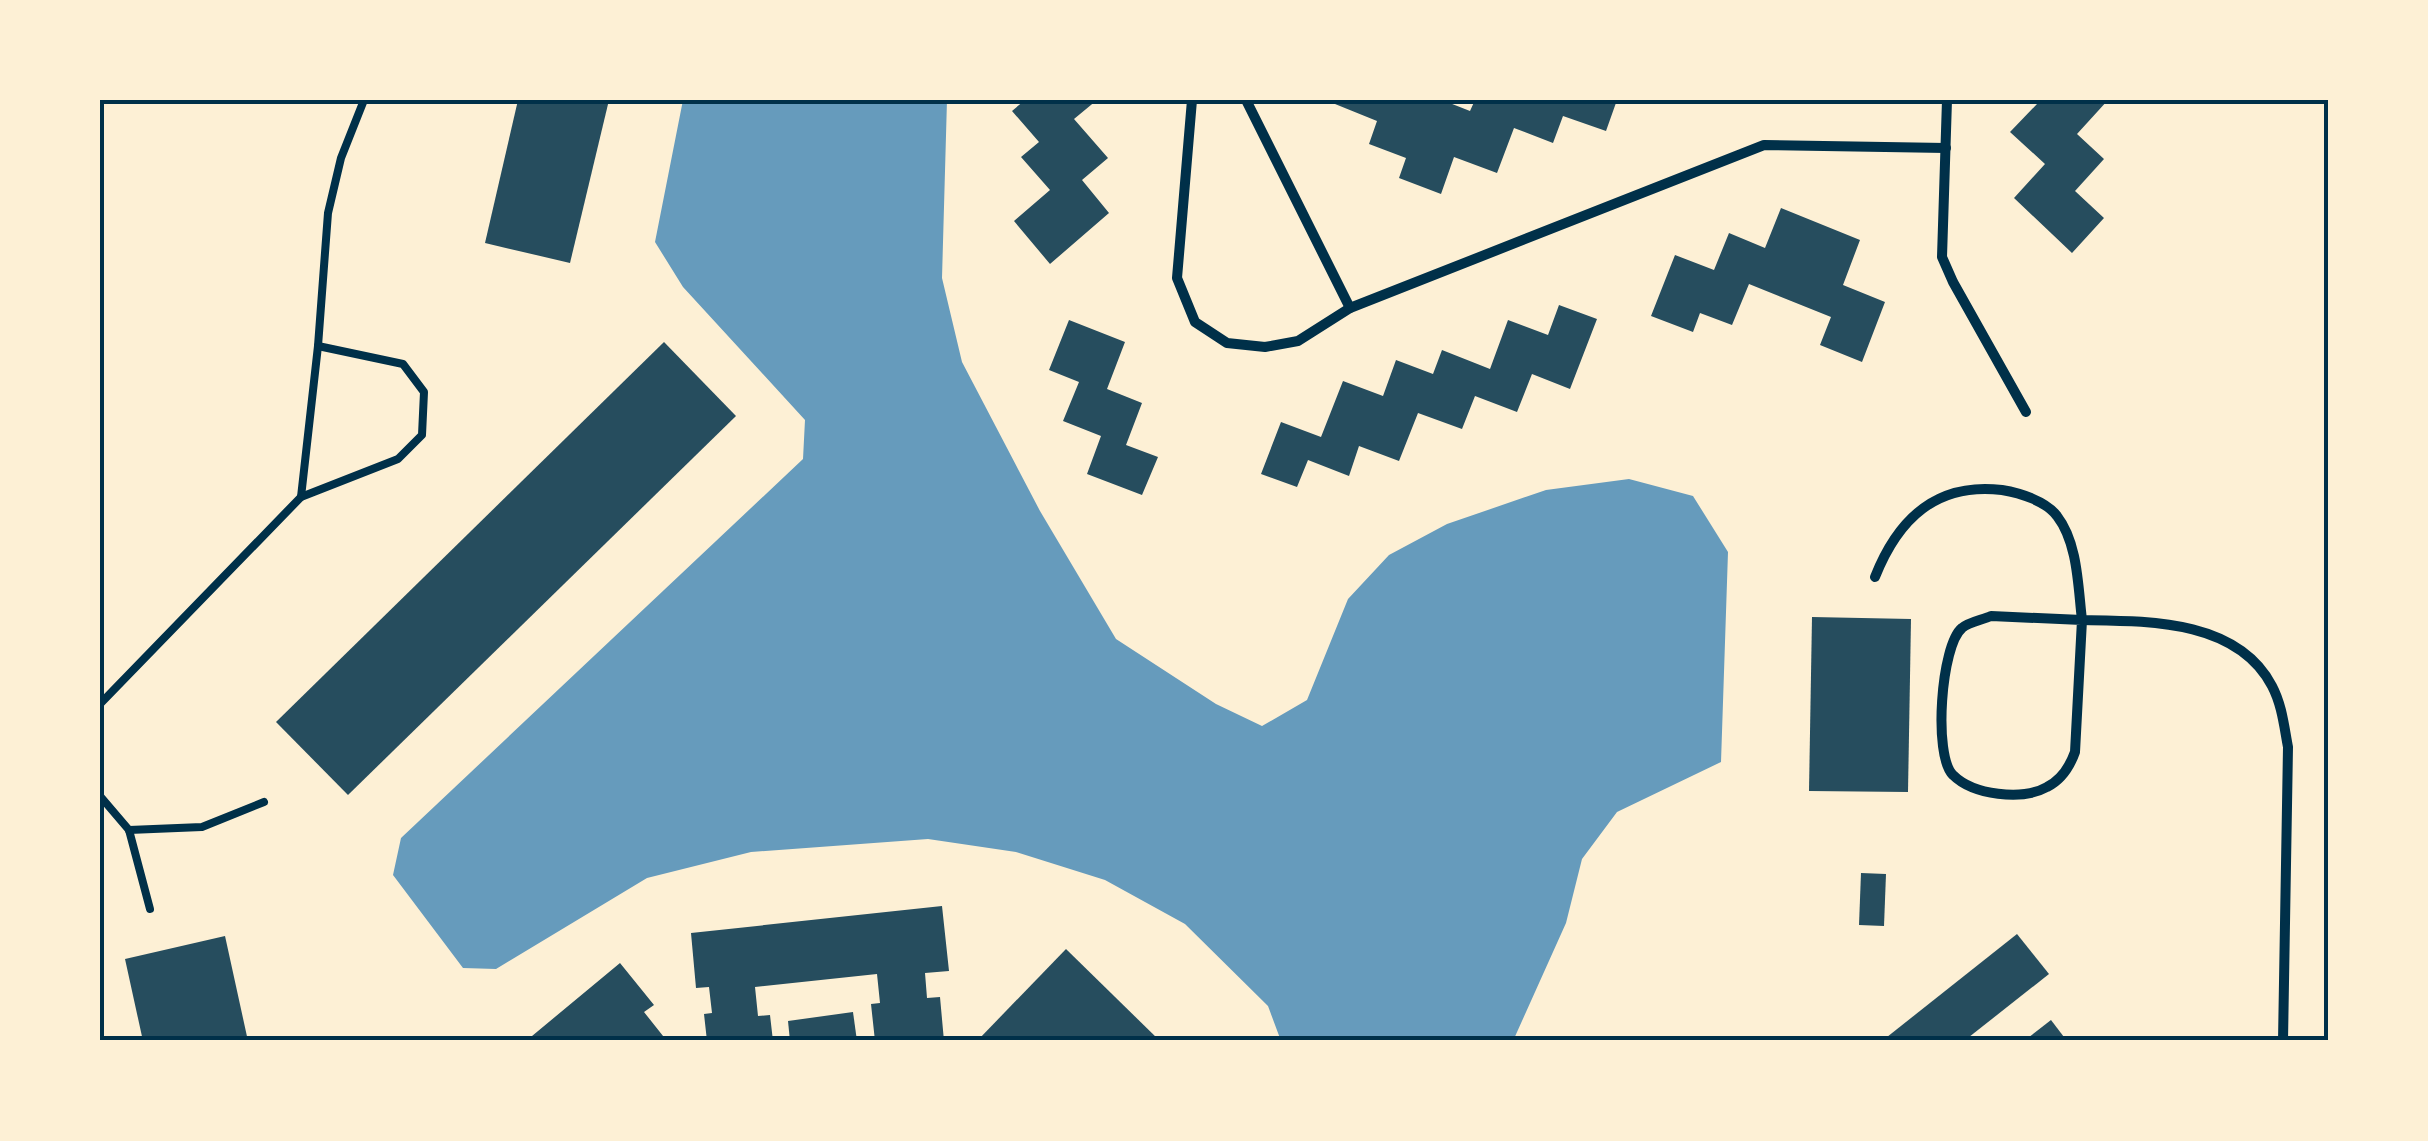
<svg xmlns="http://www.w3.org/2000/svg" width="2428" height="1141" font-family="'IBM Plex Sans',sans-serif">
<rect width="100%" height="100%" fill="#fdf0d5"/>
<!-- water -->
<polygon fill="#669bbc" points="683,100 947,100 942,278 962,362 1040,511 1116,639 1216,704 1262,726 1307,700 1348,599 1389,555 1447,524 1546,490 1629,479 1693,496 1728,552 1721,762 1617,812 1582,859 1566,923 1513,1041 1281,1041 1268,1006 1185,924 1105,880 1016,852 928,839 751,852 647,878 496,969 463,968 393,875 401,838 803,459 805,420 683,287 655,242"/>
<!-- building -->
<g fill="#264d5e">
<polygon points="518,100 609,100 570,263 485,243"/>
<polygon points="1025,100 1097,100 1074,119 1108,158 1082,180 1109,213 1050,264 1014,221 1050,190 1021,157 1039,142 1012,111"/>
<polygon points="1336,100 1442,100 1470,111 1475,100 1617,100 1606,131 1563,116 1553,143 1514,128 1497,173 1454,157 1441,194 1399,178 1406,158 1369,144 1377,121 1335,104"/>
<polygon points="2032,100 2108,100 2077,134 2104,159 2075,191 2104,218 2072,253 2014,198 2045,164 2010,132 2037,104"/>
<polygon points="1781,208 1860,240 1843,285 1885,302 1862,362 1820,345 1831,317 1749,284 1732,325 1700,313 1693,332 1651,316 1675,255 1714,270 1729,233 1765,248"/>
<polygon points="1559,305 1597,319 1570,389 1532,374 1517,412 1475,396 1462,429 1418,413 1399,461 1359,446 1349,476 1308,460 1297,487 1261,474 1281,422 1321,437 1343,381 1383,396 1396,360 1433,374 1442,350 1490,369 1508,320 1548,335"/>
<polygon points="1069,320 1125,342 1107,389 1142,403 1126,445 1158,457 1142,495 1087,474 1101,436 1063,421 1079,382 1049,370"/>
<polygon points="664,342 736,416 348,795 276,722"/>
<polygon points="1812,617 1911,619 1908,792 1809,791"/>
<polygon points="1861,873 1886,874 1884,926 1859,925"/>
<polygon points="942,906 949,971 925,973 927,998 940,997 944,1041 875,1041 871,1004 880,1003 877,974 755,987 758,1016 770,1015 773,1041 707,1041 704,1014 712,1013 709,987 696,988 691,933"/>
<polygon points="2017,934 2049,974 1964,1041 1882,1041"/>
<polygon points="225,936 248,1041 143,1041 125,959"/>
<polygon points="1066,949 1160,1041 977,1041"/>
<polygon points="620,963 654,1005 644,1012 667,1041 526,1041"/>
<polygon points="853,1012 857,1041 790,1041 788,1021"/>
<polygon points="2051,1020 2067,1041 2024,1041"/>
</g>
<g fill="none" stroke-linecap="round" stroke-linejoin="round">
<!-- service -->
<g stroke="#003049" stroke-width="8">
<polyline points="301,497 398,459 422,435 424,392 403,364 318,346"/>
<polyline points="100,704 301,497 318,346 328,213 341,158 364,100"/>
<polyline points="100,796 129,830 150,909"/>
<polyline points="129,830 202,827 264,802"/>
</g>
<!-- minor -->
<g stroke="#003049" stroke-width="10">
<polyline points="1192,100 1177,278 1195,322 1227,343 1265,347 1298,341 1350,308 1764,145 1946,148"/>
<polyline points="1246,100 1350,308"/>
<polyline points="1947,100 1942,257 1953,282 2026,412"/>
<path d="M1875 577C1898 519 1936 482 2002 490 2020 493 2046 501 2057 516 2078 543 2078 587 2082 620 2146 621 2237 619 2272 686 2282 705 2284 726 2288 747L2283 1041"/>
<path d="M1991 616 2082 620 2075 752C2070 766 2061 780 2047 787 2022 801 1973 795 1953 775 1933 756 1941 645 1962 628 1969 622 1982 620 1991 616Z"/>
</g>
</g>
<!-- border -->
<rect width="2428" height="1141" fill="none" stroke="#fdf0d5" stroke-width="205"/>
<rect x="102" y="102" width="2224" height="936" fill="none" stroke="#003049" stroke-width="4"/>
</svg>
